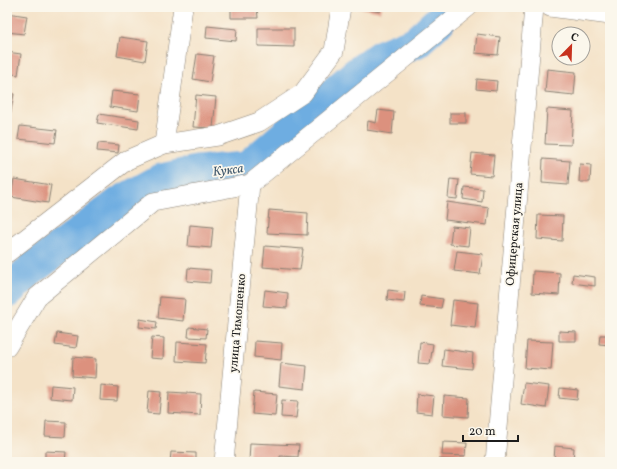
<svg xmlns="http://www.w3.org/2000/svg" width="617" height="469" font-family="Vollkorn,serif">
<rect width="100%" height="100%" fill="#fbf7ec"/>
<filter id="ink" filterUnits="userSpaceOnUse"><feTurbulence type="fractalNoise" baseFrequency=".025" numOctaves="2"/><feDisplacementMap in="SourceGraphic" scale="8" xChannelSelector="R" yChannelSelector="G"/><feConvolveMatrix kernelMatrix="1 2 1 2 8 2 1 2 1" color-interpolation-filters="sRGB"/></filter>
<filter id="wash" filterUnits="userSpaceOnUse"><feTurbulence type="fractalNoise" baseFrequency=".012" numOctaves="4" result="noise"/><feDisplacementMap in="SourceGraphic" scale="16" xChannelSelector="R" yChannelSelector="G"/><feGaussianBlur stdDeviation="0.9" result="paint"/><feColorMatrix in="noise" values="0 0 0 0 0 0 0 0 0 0 0 0 0 0 0 0 0 1.4 0 .05"/><feComposite in="paint" operator="in"/></filter>
<g filter="url(#wash)">
<rect width="100%" height="100%" fill="#f4e2c7"/>
<g fill="none" stroke-linecap="round" stroke-linejoin="round">
<!-- river -->
<polyline stroke="#6eade1" stroke-width="33" points="7,292 34,267 121,202 161,180 196,172 247,168 356,74 381,56 416,42 439,21"/>
</g>
<g id="blocks">
<!-- building -->
<g fill="#dc917e">
<polygon points="231,7 257,7 258,18 231,18"/>
<polygon points="357,7 381,7 380,12"/>
<polygon points="7,13 27,16 24,34 7,32"/>
<polygon points="207,26 237,29 236,41 206,38"/>
<polygon points="258,28 294,28 294,47 258,46"/>
<polygon points="477,34 500,37 498,55 475,53"/>
<polygon points="120,37 148,41 145,61 117,56"/>
<polygon points="7,52 21,54 18,75 7,73"/>
<polygon points="197,54 214,56 210,82 193,79"/>
<polygon points="547,69 576,72 574,95 545,92"/>
<polygon points="477,79 497,81 496,91 476,89"/>
<polygon points="112,91 140,94 138,111 110,107"/>
<polygon points="7,93 14,94 8,127 7,127"/>
<polygon points="196,95 216,97 213,128 193,127"/>
<polygon points="547,109 573,111 571,145 545,144"/>
<polygon points="378,110 394,112 392,134 367,130 368,121 376,123"/>
<rect x="450" y="113" width="16" height="10"/>
<polygon points="99,114 139,120 138,129 97,123"/>
<polygon points="20,126 57,130 55,143 18,139"/>
<polygon points="98,143 119,145 118,153 97,151"/>
<polygon points="472,153 494,155 492,176 470,174"/>
<polygon points="543,159 570,161 568,185 542,183"/>
<polygon points="580,164 591,165 590,182 579,182"/>
<polygon points="14,179 51,185 48,203 11,197"/>
<polygon points="450,179 459,180 457,199 448,198"/>
<polygon points="464,187 483,189 482,202 463,199"/>
<polygon points="447,202 489,208 487,225 445,220"/>
<polygon points="269,210 308,213 307,235 267,233"/>
<polygon points="538,215 563,216 562,241 537,239"/>
<polygon points="190,225 213,227 211,248 188,246"/>
<polygon points="608,225 610,225 610,235 607,235"/>
<polygon points="452,226 470,228 468,246 450,244"/>
<polygon points="265,246 303,249 300,270 263,267"/>
<polygon points="457,251 483,254 480,274 454,271"/>
<polygon points="188,268 211,270 210,283 187,281"/>
<polygon points="533,271 560,273 559,295 532,293"/>
<polygon points="573,274 595,277 595,286 572,283"/>
<polygon points="265,290 288,293 287,308 263,306"/>
<polygon points="388,290 405,292 404,302 387,300"/>
<polygon points="421,296 443,299 441,308 420,306"/>
<polygon points="160,297 185,299 183,321 158,318"/>
<polygon points="453,300 478,303 475,328 450,325"/>
<polygon points="140,319 157,322 156,329 139,327"/>
<polygon points="189,327 207,329 206,338 188,337"/>
<polygon points="559,331 576,332 576,341 559,341"/>
<polygon points="57,333 78,336 76,348 55,345"/>
<polygon points="600,335 610,335 610,345 599,344"/>
<polygon points="152,337 164,338 163,359 150,358"/>
<polygon points="255,341 282,343 281,360 254,357"/>
<polygon points="527,341 553,342 551,370 525,368"/>
<polygon points="177,342 207,344 205,363 176,361"/>
<polygon points="420,342 433,344 430,364 418,363"/>
<polygon points="444,349 473,353 472,369 442,366"/>
<polygon points="73,357 96,359 95,378 72,376"/>
<polygon points="281,363 307,366 305,389 279,386"/>
<polygon points="524,383 549,386 546,408 521,404"/>
<polygon points="51,385 73,387 72,400 50,398"/>
<polygon points="101,385 118,387 117,401 100,400"/>
<polygon points="560,388 578,390 577,400 559,398"/>
<polygon points="149,391 161,392 159,414 147,413"/>
<polygon points="169,392 201,394 200,415 168,413"/>
<polygon points="254,392 277,394 275,416 252,414"/>
<polygon points="417,394 434,396 432,414 416,412"/>
<polygon points="444,396 469,398 468,417 443,415"/>
<polygon points="282,400 298,401 296,418 281,417"/>
<polygon points="46,421 66,422 65,437 45,436"/>
<polygon points="443,442 467,443 466,456 442,455"/>
<polygon points="250,443 299,445 298,457 280,456 280,462 249,462"/>
<polygon points="555,446 574,448 573,462 554,460"/>
<polygon points="45,451 66,452 65,462 45,462"/>
<polygon points="171,452 196,453 196,462 170,462"/>
<polygon points="438,459 470,461 470,462 438,462"/>
</g>
</g>
</g>
<g filter="url(#ink)">
<use href="#blocks" fill-opacity="0" stroke="#887f72" stroke-width="1"/>
<g fill="none" stroke-linecap="round" stroke-linejoin="round">
<!-- street casing -->
<g stroke="#887f72" stroke-width="20">
<g id="street">
<polyline points="550,7 610,15"/>
<polyline points="164,144 183,7"/>
<polyline points="7,253 127,160 164,144 218,136 259,122 303,93 334,51 341,7"/>
<polyline points="7,347 37,297 153,202 250,184 468,7"/>
<polyline points="224,462 250,184"/>
<polyline points="495,462 534,7"/>
</g>
</g>
<!-- street -->
<use href="#street" stroke="#fff" stroke-width="19"/>
</g>
</g>
<g text-anchor="middle" stroke-width="3.5" stroke-linejoin="round" paint-order="stroke">
<!-- street labels -->
<g font-size="12" fill="#1c1c1c" stroke="#fbf7ec">
<text transform="translate(514 234) rotate(-85)" y="4">Офицерская улица</text>
<text transform="translate(237 323) rotate(-85)" y="4">улица Тимошенко</text>
</g>
<!-- water labels -->
<g font-size="13" font-style="italic" fill="#3d566b" stroke="#fbf7ec">
<text transform="translate(228 169) rotate(-7)" y="5">Кукса</text>
</g>
</g>
<!-- margin -->
<rect width="617" height="469" fill="none" stroke="#fbf7ec" stroke-width="24"/>
<!-- north arrow -->
<g transform="translate(571 46) rotate(23)"><circle r="19" fill="#fbf7ec" stroke="#a29f99"/>
<path d="M0-3L7 15L0 10L-7 15Z" fill="#c8321e"/>
<text y="-6" font-size="11" font-weight="bold" text-anchor="middle" fill="#1c1c1c">С</text>
</g>
<!-- scale -->
<path d="M463 435v6h55v-6" fill="none" stroke="#1c1c1c" stroke-width="2"/>
<text x="469" y="435" font-size="12" fill="#1c1c1c" stroke="#fbf7ec" stroke-width="3" paint-order="stroke">20 m</text>
</svg>
